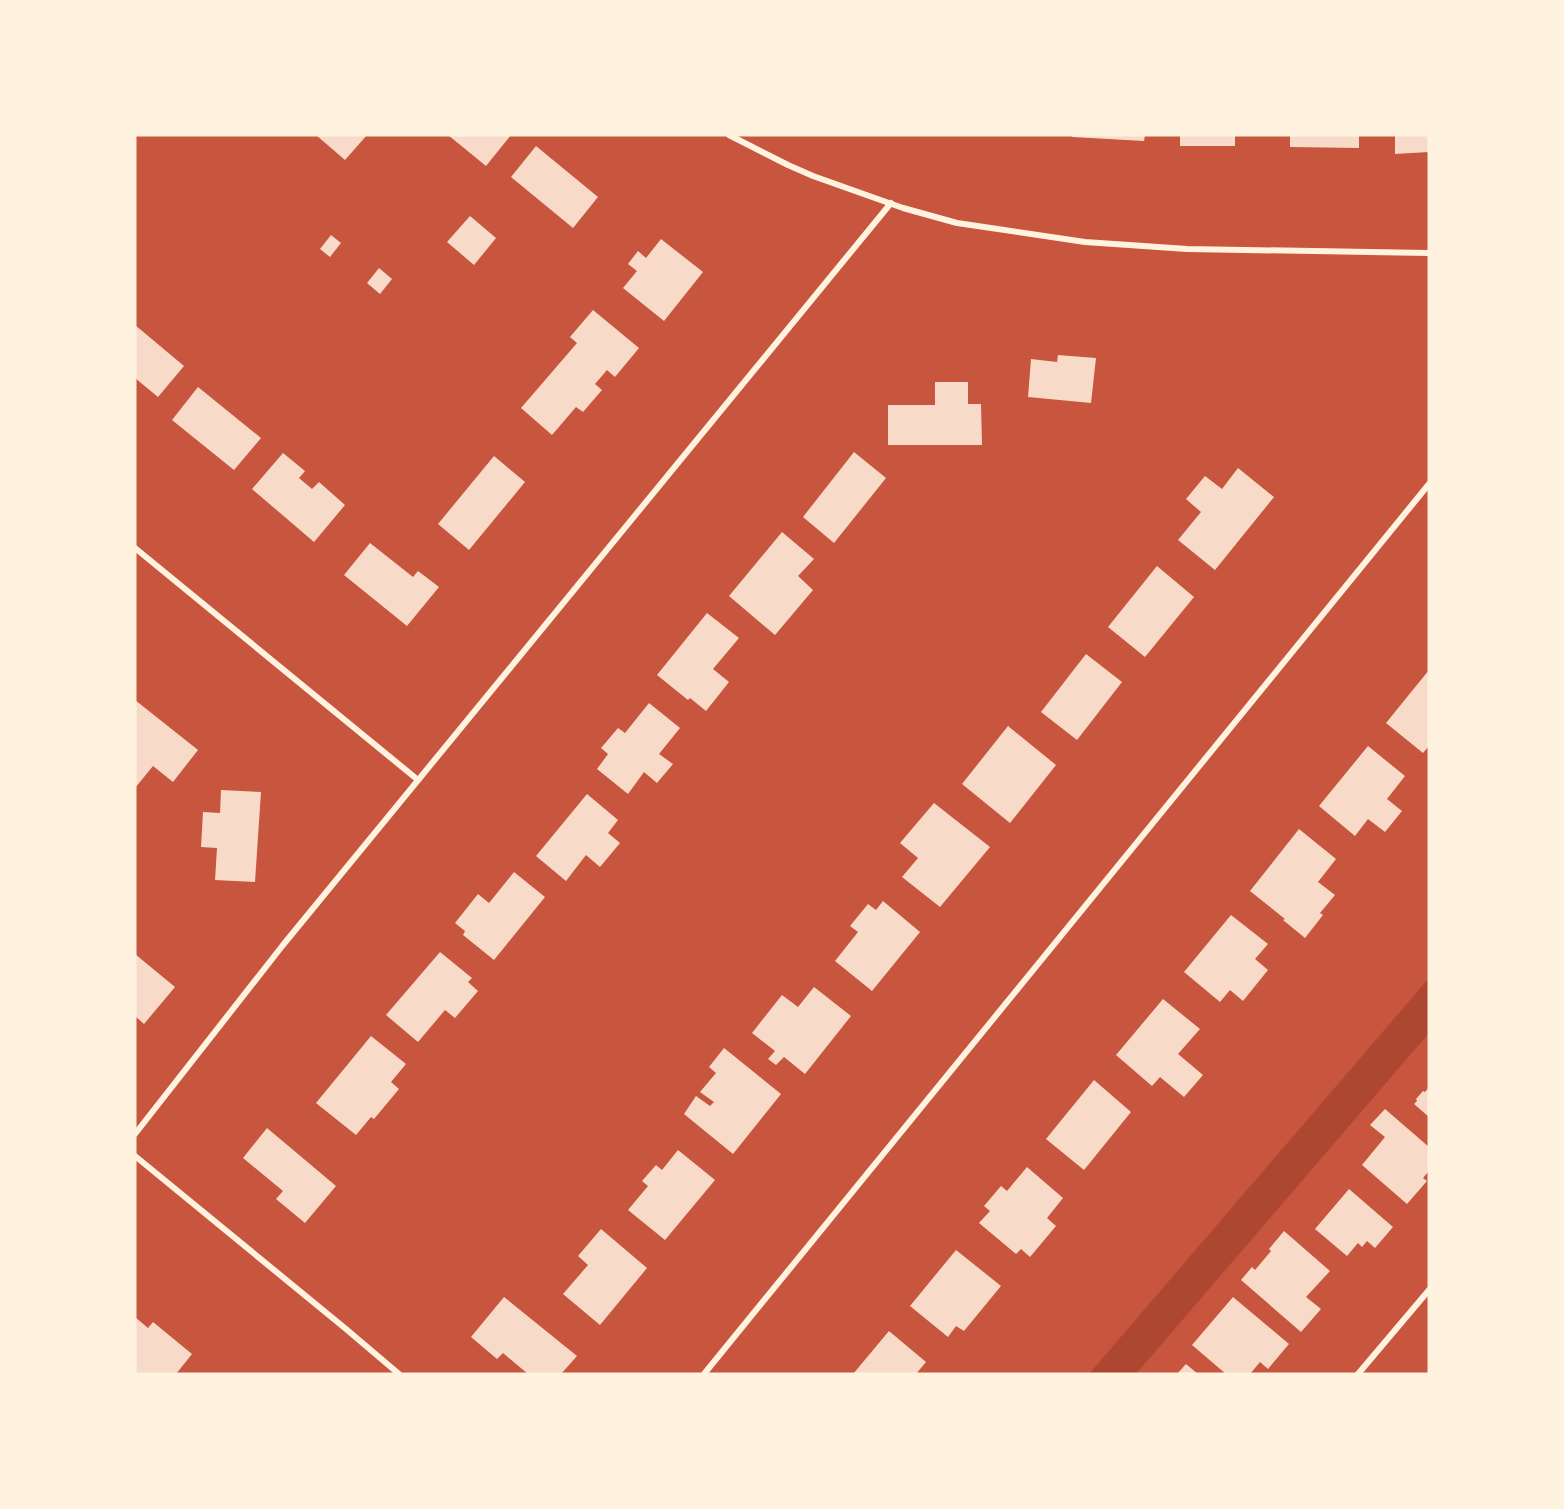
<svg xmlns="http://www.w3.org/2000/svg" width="1564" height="1509" font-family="'Varela Round',sans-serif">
<rect width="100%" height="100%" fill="#c8553d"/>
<!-- green -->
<polygon fill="#ae4732" points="1429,978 1429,1033 1136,1374 1089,1374"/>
<!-- building -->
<g fill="#f7dbc8">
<polygon points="316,135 367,135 345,160"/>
<polygon points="448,135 511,135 486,166"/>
<polygon points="1072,135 1145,135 1144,141 1072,137"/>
<rect x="1180" y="135" width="55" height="11"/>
<polygon points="1290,135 1359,135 1359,148 1290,147"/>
<polygon points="1395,135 1429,135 1429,152 1395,154"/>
<polygon points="536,146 598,197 573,228 511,177"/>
<polygon points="470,216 496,238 474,265 447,242"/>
<polygon points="331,235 341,243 330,257 320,249"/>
<polygon points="661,239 703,272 664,321 623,288 637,271 628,264 638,251 646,258"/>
<polygon points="379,268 392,279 380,294 367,283"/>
<polygon points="593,310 639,348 615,377 607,370 595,384 602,390 583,412 576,407 552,435 521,408 577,343 570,337"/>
<polygon points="135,325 184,366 158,397 135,378"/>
<polygon points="1058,355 1096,358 1091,403 1028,397 1031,359 1057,362"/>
<polygon points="935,382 968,382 968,404 981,404 982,445 888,445 888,405 935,405"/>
<polygon points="198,387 261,438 234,470 172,420"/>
<polygon points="854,452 886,478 834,543 803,517"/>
<polygon points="283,453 305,471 299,478 312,489 319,482 345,505 314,542 252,489"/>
<polygon points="494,456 525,482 469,550 438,524"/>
<polygon points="1238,468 1274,497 1215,570 1178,540 1201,512 1186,499 1205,476 1222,489"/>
<polygon points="782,532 814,559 798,576 813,590 775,635 729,596"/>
<polygon points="370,543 413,577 418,571 439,587 407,626 344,575"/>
<polygon points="1157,566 1194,597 1145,657 1108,627"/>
<polygon points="707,613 739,638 713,669 729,682 706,711 690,698 688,700 657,675"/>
<polygon points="1086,654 1122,682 1077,740 1041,712"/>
<polygon points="1429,670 1429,746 1423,753 1386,723"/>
<polygon points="135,700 198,750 173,782 153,766 135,788"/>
<polygon points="649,703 680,728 659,754 673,764 657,783 644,772 628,794 597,769 608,754 601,748 618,728 625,733"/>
<polygon points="1008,726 1056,765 1010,823 962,784"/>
<polygon points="1368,746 1405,776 1387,799 1402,811 1385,832 1368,819 1355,836 1319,806"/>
<polygon points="221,790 261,792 255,882 215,880 217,848 201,847 203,812 220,813"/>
<polygon points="587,794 618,820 608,833 620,843 600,867 586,855 566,881 536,856"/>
<polygon points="934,803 990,847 940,907 902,877 918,858 900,843"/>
<polygon points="1299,829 1336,859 1318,882 1335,895 1320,913 1323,915 1305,938 1283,920 1285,919 1250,891"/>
<polygon points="514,872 545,897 494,960 463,935 465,931 455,923 478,894 489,903"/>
<polygon points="883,901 920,932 872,991 835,961 858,932 850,926 868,904 876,910"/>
<polygon points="1231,915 1268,944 1255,959 1268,970 1243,1001 1230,990 1220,1002 1184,972"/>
<polygon points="440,952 472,978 468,982 478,991 455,1018 445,1010 418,1042 386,1015"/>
<polygon points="135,954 175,987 144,1024 135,1016"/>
<polygon points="814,987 851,1016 805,1074 784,1057 776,1065 768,1059 775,1051 752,1033 782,995 798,1007"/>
<polygon points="1163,999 1200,1029 1178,1054 1203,1075 1184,1097 1160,1077 1152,1086 1116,1055"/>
<polygon points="371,1036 406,1064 391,1082 399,1089 374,1119 371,1117 356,1135 316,1103"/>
<polygon points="724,1048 781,1094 733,1154 684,1114 696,1096 710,1106 714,1102 700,1092 716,1073 709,1067"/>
<polygon points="1094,1080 1131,1112 1084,1170 1046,1139"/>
<polygon points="1429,1087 1429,1117 1414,1104 1417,1101 1416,1099 1423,1091 1425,1092"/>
<polygon points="1385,1109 1429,1147 1429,1171 1423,1178 1427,1181 1407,1204 1362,1165 1385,1137 1370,1125"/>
<polygon points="267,1128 336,1186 305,1223 276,1199 283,1191 243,1158"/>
<polygon points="678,1150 715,1180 665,1240 628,1210 648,1186 642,1181 656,1165 662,1170"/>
<polygon points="1027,1167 1063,1198 1047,1218 1056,1226 1030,1257 1021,1249 1016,1254 979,1223 990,1211 984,1206 1001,1186 1007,1191"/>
<polygon points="1349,1189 1393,1227 1375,1248 1367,1241 1362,1247 1358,1243 1347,1256 1315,1229"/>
<polygon points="601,1229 647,1268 600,1325 563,1294 588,1265 578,1256"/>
<polygon points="1284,1231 1330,1271 1306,1297 1321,1309 1301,1332 1241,1280 1252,1267 1255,1270 1271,1251 1269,1249"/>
<polygon points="956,1250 1001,1286 964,1331 956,1326 948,1337 910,1306"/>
<polygon points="504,1297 577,1356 561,1374 528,1374 503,1353 497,1359 471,1337"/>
<polygon points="1233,1297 1289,1344 1268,1369 1260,1362 1250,1374 1226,1374 1192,1345"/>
<polygon points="135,1317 148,1328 153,1322 192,1354 176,1374 135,1374"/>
<polygon points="889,1331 926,1362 916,1374 853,1374"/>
<polygon points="1186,1364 1198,1374 1177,1374"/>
</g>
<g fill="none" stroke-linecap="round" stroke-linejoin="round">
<!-- minor -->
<g stroke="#fff3e0" stroke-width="6">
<polyline points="729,135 788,165 813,176 903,208 957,223 1085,242 1129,245 1187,249 1429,253"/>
<polyline points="135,548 418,780"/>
<polyline points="135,1134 283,945 891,203"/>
<polyline points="135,1156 346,1329 399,1374"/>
<polyline points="704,1374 1429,484"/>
<polyline points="1358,1374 1429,1290"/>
</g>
</g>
<!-- border -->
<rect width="1564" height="1509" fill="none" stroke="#fff3e0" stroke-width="273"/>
</svg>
